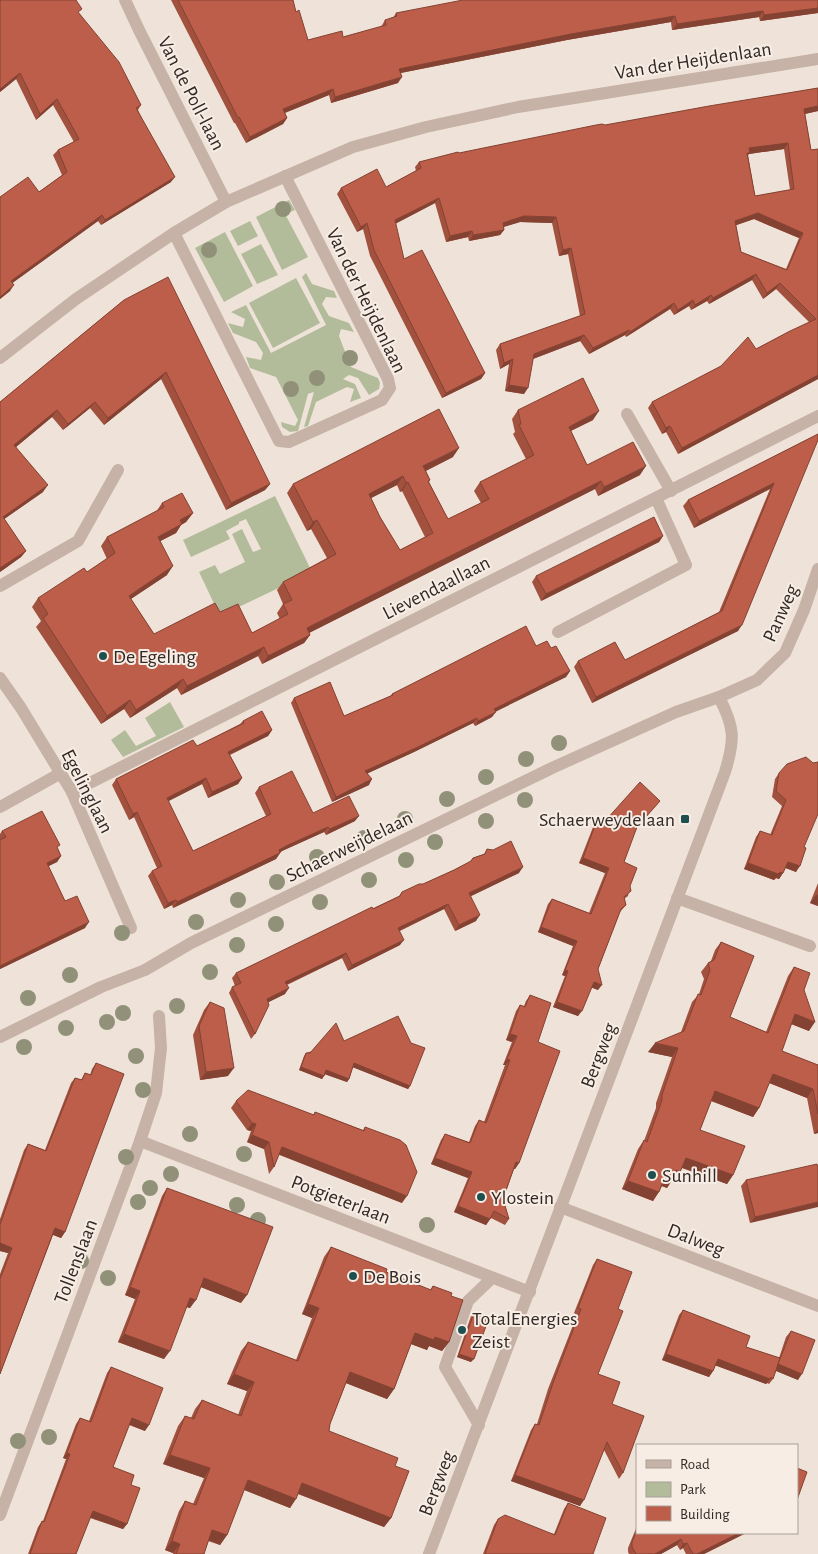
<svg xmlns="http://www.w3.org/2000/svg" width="818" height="1554" font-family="'Alegreya Sans',sans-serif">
<rect width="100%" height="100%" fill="#efe3d9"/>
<!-- green -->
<g fill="#b3bc9a">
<polygon points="289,200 295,210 285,214 308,257 282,270 256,217"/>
<polygon points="250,221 258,236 238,246 230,231"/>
<polygon points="225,232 253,286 224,302 195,248"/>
<polygon points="261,244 278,275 257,284 241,254"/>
<polygon points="306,273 312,284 334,291 337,298 326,297 322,304 329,316 349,323 354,332 341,329 339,336 351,367 378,378 380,383 379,389 369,395 358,378 349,375 343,379 355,384 361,398 350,402 354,389 347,387 316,402 308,426 304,427 314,392 308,394 298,431 290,432 282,427 281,422 295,426 298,420 276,377 250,368 246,357 261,360 263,353 256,342 233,333 228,323 243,327 245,319 231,312 246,305 271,353 326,325 302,277"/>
<polygon points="296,278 320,323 273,348 249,303"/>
<polygon points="275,496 312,572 220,616 199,572 215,565 220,574 245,562 232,534 242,529 253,552 261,549 246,519 239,522 239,524 226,531 230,539 191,557 183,540"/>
<polygon points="170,702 184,727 123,757 111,740 125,730 136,746 156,736 145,718"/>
</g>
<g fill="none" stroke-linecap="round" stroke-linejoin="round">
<!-- minor -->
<g stroke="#c6b2a6" stroke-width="12">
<polyline points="125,0 139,30 226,202"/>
<polyline points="174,233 279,441 289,442 382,400 390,388 388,379 285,176"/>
<polyline points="0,358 76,299 174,233 226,202 353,147 426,127 518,107 818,59"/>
<polyline points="627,414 671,491"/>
<polyline points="0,586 78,541 118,470"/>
<polyline points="558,632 686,565 656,498"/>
<polyline points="0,678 21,708 72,792 131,928"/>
<polyline points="72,792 818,416"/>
<polyline points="0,807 61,773"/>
<polyline points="677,898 810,946"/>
<polyline points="0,1037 101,987 145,970 191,943 552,768 676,712 719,697 757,680 785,653 804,610 818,569"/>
<polyline points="140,1141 530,1292"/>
<polyline points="560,1207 818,1306"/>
<polyline points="479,1425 445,1367 468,1301 492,1278"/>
<polyline points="0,1515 140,1141 156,1093 161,1048 159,1016"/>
<path d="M429 1554C529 1294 626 1032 725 772 735 739 735 728 719 697"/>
</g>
</g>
<!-- trees -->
<g fill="#91917a">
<circle cx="283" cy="209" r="8"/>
<circle cx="209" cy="250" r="8"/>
<circle cx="350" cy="358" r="8"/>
<circle cx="317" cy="378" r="8"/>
<circle cx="291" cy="389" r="8"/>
<circle cx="559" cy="743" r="8"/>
<circle cx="526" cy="759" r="8"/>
<circle cx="486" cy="777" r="8"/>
<circle cx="447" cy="799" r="8"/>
<circle cx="525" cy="800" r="8"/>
<circle cx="405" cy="819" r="8"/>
<circle cx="486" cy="821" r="8"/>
<circle cx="364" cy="838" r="8"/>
<circle cx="435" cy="842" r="8"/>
<circle cx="317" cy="857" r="8"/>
<circle cx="406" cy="860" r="8"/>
<circle cx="369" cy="880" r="8"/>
<circle cx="277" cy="882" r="8"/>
<circle cx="238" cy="900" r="8"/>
<circle cx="320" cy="902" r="8"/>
<circle cx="196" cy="922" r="8"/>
<circle cx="276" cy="924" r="8"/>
<circle cx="122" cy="933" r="8"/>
<circle cx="237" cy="945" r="8"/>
<circle cx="210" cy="972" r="8"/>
<circle cx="70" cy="975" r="8"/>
<circle cx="28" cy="998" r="8"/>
<circle cx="177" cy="1006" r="8"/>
<circle cx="123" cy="1013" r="8"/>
<circle cx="107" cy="1022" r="8"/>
<circle cx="66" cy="1028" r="8"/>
<circle cx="24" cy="1047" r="8"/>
<circle cx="136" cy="1056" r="8"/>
<circle cx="143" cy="1090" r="8"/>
<circle cx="190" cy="1134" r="8"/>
<circle cx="244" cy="1154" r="8"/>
<circle cx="126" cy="1157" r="8"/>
<circle cx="171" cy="1174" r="8"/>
<circle cx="150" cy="1188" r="8"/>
<circle cx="138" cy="1202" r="8"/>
<circle cx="237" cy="1205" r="8"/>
<circle cx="258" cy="1220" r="8"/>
<circle cx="427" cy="1225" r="8"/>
<circle cx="81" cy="1261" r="8"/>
<circle cx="108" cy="1278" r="8"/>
<circle cx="49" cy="1437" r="8"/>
<circle cx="18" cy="1441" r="8"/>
</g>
<!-- wall -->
<g fill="#a2513f" fill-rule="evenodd">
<polygon points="0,0 79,13 141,105 138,110 171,182 101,225 98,221 12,283 10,291 0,299 0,197 39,192 62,175 53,155 58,150 74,142 53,105 36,120 16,79 0,92"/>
<polygon points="171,0 293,0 296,12 308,40 343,37 381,27 385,20 393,18 396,13 818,0 818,13 760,21 759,17 672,30 671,22 567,40 401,73 398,83 331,103 329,95 285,113 287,118 283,124 246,143 235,123 234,123"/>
<path d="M818 88V111L805 114 811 150 818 149V379L678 454 666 432 662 434 648 408 652 402 809 322 776 289 763 299 752 280 709 304 707 301 691 310 689 306 674 315 670 309 626 337 625 335 589 354 580 341 533 359 524 394 505 391 509 364 500 369 496 350 500 344 580 316 568 254 559 256 552 223 520 222 504 227V230L500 235 469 241 468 237 446 242 435 203 395 224 404 259 485 373 481 379 442 398 370 256 363 229 357 232 337 194 341 188 386 187 416 171 415 167 419 162 605 125ZM784 149 790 190 755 196 748 155 749 154ZM754 219 799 238 786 269 741 252 736 225Z"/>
<polygon points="124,300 270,484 265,490 226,510 161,379 104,425 90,408 63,430 52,417 16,447 43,492 4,519 26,551 21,557 0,572 0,402"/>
<path d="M518 410 593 420 571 431 587 465 640 475 598 496 595 489 398 588 309 633 310 635 304 643 262 664 258 656 181 695 177 688 130 718 124 709 101 724 36 627 41 621 32 607 38 598 87 572 107 559 101 546 107 537 156 512 162 503 193 513 186 522 181 525 176 533 160 541 167 575 131 599 154 634 220 612 252 633 280 619 277 613 283 604 277 590 283 582 327 558 311 529 307 531 287 493 293 484 453 457 426 471 430 480 429 482 448 519 481 503 474 491 480 482 526 459 513 434 515 432 512 419ZM397 485 400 492 402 491 425 537 400 550 380 517 371 498Z"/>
<polygon points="818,434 738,631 592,703 574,667 578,661 625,660 719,612 770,489 694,528 683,506 688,500"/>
<polygon points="663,536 659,542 541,601 532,582 536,576"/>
<polygon points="536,646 551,648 570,671 566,677 495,711 492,717 475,726 473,723 414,752 368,773 369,785 332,802 291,703 294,698 344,716 390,696 392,694"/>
<polygon points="243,721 272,730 268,736 230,755 242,778 238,784 208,798 202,784 168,801 193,851 266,816 255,793 259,787 313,813 355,821 326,835 324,832 282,851 280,853 276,859 173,908 172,905 164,909 148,876 152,871 157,868 134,817 129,820 112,785 116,779 197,746 240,724"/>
<polygon points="779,773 804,847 796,872 785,868 783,873 779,879 776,878 774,880 744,869 756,837 760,831 770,835 782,806 772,797 775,779"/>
<polygon points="660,801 636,828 624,862 630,886 628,896 624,899 626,905 620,912 598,969 598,990 591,987 578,1016 553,1007 565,976 562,975 573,946 538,932 548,904 552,899 589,913 605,873 579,863 595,822 598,817 606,820"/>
<polygon points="2,831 58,849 61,856 57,862 48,866 65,901 85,928 0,969 0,834"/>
<polygon points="487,849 519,873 471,896 476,921 455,931 444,909 400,931 400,945 348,971 342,958 287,985 285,994 268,1002 255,1034 251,1039 229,993 232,987 235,986 232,978 236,973 399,896 402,892 423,884 454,870 470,862 473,858 484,854"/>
<polygon points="818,883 818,906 810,903"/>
<polygon points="721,942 730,1017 766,1032 788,976 794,967 804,990 809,1031 791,1024 782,1051 818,1065 818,1133 814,1134 807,1098 769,1083 759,1108 753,1117 711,1101 700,1130 733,1175 727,1184 682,1167 680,1172 674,1181 672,1180 667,1188 662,1186 653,1201 622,1189 638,1149 644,1140 644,1141 656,1108 656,1103 672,1057 648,1052 681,1032 692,1002 699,994 704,979 701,972 708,963 711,961 715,950"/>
<polygon points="530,995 538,1042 519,1163 515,1169 514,1169 503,1199 509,1219 505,1225 491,1218 486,1225 454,1212 468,1178 431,1164 441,1140 445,1134 469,1142 475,1126 479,1120 484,1122 505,1065 503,1065 512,1042 506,1040 516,1011 520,1005 524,1006 526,1001"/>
<polygon points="210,1002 228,1076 200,1080 193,1035 204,1010"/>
<polygon points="344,1041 410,1086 408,1089 353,1067 349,1079 347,1082 325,1074 322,1079 299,1070 304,1056 306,1053"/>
<polygon points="96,1063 65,1232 61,1238 53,1235 0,1374 0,1274 8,1253 0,1251 0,1219 24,1150 28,1144 45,1150 71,1083 75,1078 81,1080 85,1073 90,1075 92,1069"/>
<polygon points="236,1101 313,1115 315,1112 363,1130 365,1127 402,1203 279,1154 274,1167 269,1174 264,1149 247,1142 251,1131 247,1130 231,1108"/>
<polygon points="818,1168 750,1223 741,1186 746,1180"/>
<polygon points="167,1188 241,1303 201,1287 190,1308 186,1307 164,1359 118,1342 135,1299 125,1295 162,1196"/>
<polygon points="331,1247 386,1272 430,1290 433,1286 451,1296 449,1342 442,1351 429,1346 427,1350 411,1344 394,1389 387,1399 346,1383 330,1424 329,1431 395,1466 391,1518 384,1527 298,1494 290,1508 244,1490 227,1535 220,1545 208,1541 204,1554 173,1554 173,1553 165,1550 179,1511 185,1501 193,1504 204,1478 163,1464 178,1426 185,1416 191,1418 195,1409 202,1400 238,1415 247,1391 227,1384 241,1351 248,1342 296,1360 312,1318 302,1314 324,1257"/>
<polygon points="597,1259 618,1309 598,1374 612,1404 623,1473 619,1479 604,1450 580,1506 511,1481 531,1430 535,1424 537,1424 548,1389 577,1315 574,1313 593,1265"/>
<polygon points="683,1310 746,1347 779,1358 786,1337 791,1331 798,1380 776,1371 773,1379 769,1384 767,1383 766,1384 715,1365 713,1371 709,1377 662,1360 679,1315"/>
<polygon points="474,1313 471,1362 457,1357 471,1316"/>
<polygon points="111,1367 145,1431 129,1425 113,1467 131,1485 127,1524 123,1529 90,1518 76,1554 28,1554 38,1527 42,1521 43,1521 66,1459 63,1458 76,1424 80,1418 89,1421 107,1373"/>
<polygon points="568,1503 593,1554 483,1554 494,1525 498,1519 554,1534 564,1509"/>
<polygon points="637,1526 637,1533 746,1533 704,1554 686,1554 683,1548 680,1550 677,1545 661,1554 629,1554 628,1552 628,1548"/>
</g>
<!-- shaded-wall -->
<g fill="#844233">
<polygon points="818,8 818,13 760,21 764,15"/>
<polygon points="763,11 759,17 672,30 677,24"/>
<polygon points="675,16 671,22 567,40 395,74 399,69 571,34"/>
<polygon points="20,73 16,79 0,92 0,89"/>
<polygon points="402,77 398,83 331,103 335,97"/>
<polygon points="333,89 329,95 279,115 283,109"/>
<polygon points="57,99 53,105 36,120 40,114"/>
<polygon points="818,106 818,111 800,115 804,109"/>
<polygon points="287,118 283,124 246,143 250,137"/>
<polygon points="788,143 784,149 749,154 746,158 749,148"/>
<polygon points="175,177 171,182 101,225 105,220"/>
<polygon points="439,198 435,203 391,226 395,220"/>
<polygon points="758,213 803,233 799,238 754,219 731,227 735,221"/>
<polygon points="102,215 98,221 7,287 11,281"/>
<polygon points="524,216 556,217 552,223 520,222 499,228 503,223"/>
<polygon points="367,223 363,229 357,232 361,227"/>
<polygon points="504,230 500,235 469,241 473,235"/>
<polygon points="472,231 468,237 446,242 450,236"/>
<polygon points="571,248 568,254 559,256 563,250"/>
<polygon points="756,274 752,280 709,304 713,298"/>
<polygon points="780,283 776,289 763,299 767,293"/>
<polygon points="14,285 10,291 0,299 0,297"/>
<polygon points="711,295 707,301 691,310 695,305"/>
<polygon points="693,300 689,306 674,315 678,310"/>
<polygon points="674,303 670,309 626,337 630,332"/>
<polygon points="629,330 625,335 589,354 593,348"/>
<polygon points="584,335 580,341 530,360 534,354"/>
<polygon points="513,359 509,364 500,369 504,363"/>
<polygon points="166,372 161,379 104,425 108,418"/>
<polygon points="485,373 481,379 442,398 446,393"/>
<polygon points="818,375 818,379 678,454 682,448"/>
<polygon points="509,385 528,388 524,394 505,391"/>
<polygon points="95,402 90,408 63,430 68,424"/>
<polygon points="57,410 52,417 10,452 14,445"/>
<polygon points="599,411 593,420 562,435 569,427"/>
<polygon points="670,426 666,432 662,434 666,428"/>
<polygon points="459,448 453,457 417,475 423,466"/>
<polygon points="646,466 640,475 598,496 604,487"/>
<polygon points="403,476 397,485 363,502 369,494"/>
<polygon points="601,481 595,489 301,637 307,628"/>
<polygon points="408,482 402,491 400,492 406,483"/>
<polygon points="774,483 770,489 694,528 699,521"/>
<polygon points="270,484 265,490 226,510 231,503"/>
<polygon points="48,485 43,492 0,522 3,517"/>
<polygon points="193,513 186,522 181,525 176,533 151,546 158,537 180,520"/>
<polygon points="317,520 311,529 307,531 313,522"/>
<polygon points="663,536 659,542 541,601 546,594"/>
<polygon points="26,551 21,557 0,572 0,568"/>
<polygon points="173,566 167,575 123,604 129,596"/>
<polygon points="742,625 738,631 592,703 596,697"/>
<polygon points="310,635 304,643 262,664 268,656"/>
<polygon points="264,647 258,656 181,695 187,686"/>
<polygon points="570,671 566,677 491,714 494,709"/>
<polygon points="183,679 177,688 130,718 136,710"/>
<polygon points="130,700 124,709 101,724 107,716"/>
<polygon points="496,712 492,717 475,726 478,721"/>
<polygon points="477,718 473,723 414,752 362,776 365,771"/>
<polygon points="272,730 268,736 224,757 228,752"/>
<polygon points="206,778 202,784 163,804 167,798"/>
<polygon points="242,778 238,784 208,798 212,792"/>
<polygon points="372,779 369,785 332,802 336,797"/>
<polygon points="137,812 134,817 129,820 133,814"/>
<polygon points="359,816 355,821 326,835 330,829"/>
<polygon points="328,827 324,832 282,851 278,854 280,853 276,859 173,908 177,902 279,850 286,846"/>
<polygon points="61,856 57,862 43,869 47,863"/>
<polygon points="583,858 609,868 605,873 579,863"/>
<polygon points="788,862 800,866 796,872 784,867"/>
<polygon points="748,863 780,872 783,873 779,879 776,878 774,880 744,869"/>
<polygon points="523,867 519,873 465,899 469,893"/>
<polygon points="816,895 818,895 818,906 810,903"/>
<polygon points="176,900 172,905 164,909 168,903"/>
<polygon points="448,904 444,909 394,933 398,928"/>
<polygon points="480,915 476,921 455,931 459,925"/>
<polygon points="89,922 85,928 0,969 0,966"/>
<polygon points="541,927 577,941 573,946 538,932"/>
<polygon points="404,940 400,945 348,971 352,965"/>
<polygon points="346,953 342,958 281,987 285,982"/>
<polygon points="565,970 568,971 565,976 562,975"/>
<polygon points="594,982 602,985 598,990 590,987"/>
<polygon points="289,988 285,994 263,1005 267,999"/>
<polygon points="557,1002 582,1011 578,1016 553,1007"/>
<polygon points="795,1014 815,1022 809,1031 789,1023"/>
<polygon points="510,1034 517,1036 512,1042 506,1040"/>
<polygon points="655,1043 678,1048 672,1057 648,1052"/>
<polygon points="507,1059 510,1060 505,1065 503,1065"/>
<polygon points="354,1063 410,1086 408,1089 352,1067"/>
<polygon points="301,1067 324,1076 322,1079 299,1070"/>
<polygon points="234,1068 228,1076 200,1080 206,1072"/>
<polygon points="326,1070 349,1079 347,1082 324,1074"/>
<polygon points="773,1074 813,1089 807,1098 767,1082"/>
<polygon points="715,1091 759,1108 753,1117 709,1100"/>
<polygon points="252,1123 256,1124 251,1131 247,1130"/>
<polygon points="818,1129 818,1133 814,1134"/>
<polygon points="252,1135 269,1142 264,1149 247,1142"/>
<polygon points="282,1147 407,1196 402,1203 277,1154"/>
<polygon points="435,1158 472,1172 468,1178 431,1164"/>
<polygon points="686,1158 733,1175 727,1184 679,1167"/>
<polygon points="516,1162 519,1163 515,1169 512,1168"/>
<polygon points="676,1170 680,1172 674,1181 672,1180 667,1188 659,1185 665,1176"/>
<polygon points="628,1181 659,1192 653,1201 622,1189"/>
<polygon points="818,1202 818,1207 750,1223 755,1217"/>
<polygon points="458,1206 490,1219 486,1225 454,1212"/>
<polygon points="55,1228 65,1232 61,1238 51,1234"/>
<polygon points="0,1243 12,1248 8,1253 0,1251"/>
<polygon points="204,1278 247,1295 241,1303 198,1286"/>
<polygon points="130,1287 140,1291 135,1299 125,1295"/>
<polygon points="190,1298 196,1300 190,1308 184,1306"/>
<polygon points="308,1304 319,1308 312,1318 302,1314"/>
<polygon points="415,1333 435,1337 449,1342 442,1351 429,1346 427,1350 408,1343"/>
<polygon points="124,1334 170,1351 164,1359 118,1342"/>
<polygon points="459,1354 474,1359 471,1362 457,1357"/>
<polygon points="666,1354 713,1371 709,1377 662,1360"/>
<polygon points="718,1359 770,1379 766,1384 714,1365"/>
<polygon points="778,1364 802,1374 798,1380 774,1370"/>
<polygon points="350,1372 394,1389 387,1399 343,1382"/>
<polygon points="234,1374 254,1382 247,1391 227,1384"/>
<polygon points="132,1418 149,1425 145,1431 128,1424"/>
<polygon points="67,1453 70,1454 66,1459 63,1458"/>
<polygon points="170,1455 210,1468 204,1478 163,1464"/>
<polygon points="515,1475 584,1500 580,1506 511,1481"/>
<polygon points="248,1480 296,1499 290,1508 242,1489"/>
<polygon points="302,1483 391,1518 384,1527 296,1493"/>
<polygon points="93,1511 127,1524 123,1529 89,1517"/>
<polygon points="212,1530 227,1535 220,1545 206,1539"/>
<polygon points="739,1533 746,1533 704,1554 697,1554"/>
<polygon points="681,1539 677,1545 661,1554 655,1554"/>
<polygon points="172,1541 180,1544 173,1553 165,1550"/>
<polygon points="687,1543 683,1548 680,1550 683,1544"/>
</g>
<!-- building -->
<g fill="#bc5e49" stroke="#844233" fill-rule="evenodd">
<polygon points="0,0 76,0 82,9 78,12 119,62 141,105 136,108 175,177 105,220 102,215 11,281 14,285 0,297 0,197 28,177 39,192 67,172 58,150 79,139 57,99 40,114 20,73 0,89"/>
<polygon points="178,0 293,0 296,12 299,10 308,40 342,31 343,37 386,25 385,20 397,16 396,13 463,0 818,0 818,8 764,15 763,11 677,24 675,16 571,34 399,69 402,77 335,97 333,89 283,109 287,118 250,137 239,117 238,118"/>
<path d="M818 88V106L804 109 811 150 818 149V375L682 448 670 426 666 428 652 402 721 366 748 337 756 349 790 331 816 319 780 283 767 293 756 274 713 298 711 295 695 305 693 300 678 310 674 303 630 332 629 330 593 348 584 335 534 354 528 388 509 385 513 359 504 363 500 344 585 314 571 248 563 250 556 217 524 216 503 223 504 230 473 235 472 231 450 236 439 198 395 220 404 259 422 250 485 373 446 393 374 250 367 223 361 227 341 188 377 169 386 187 421 168 419 162 458 152 459 153 596 125 602 124 605 125 709 106ZM788 143 794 189 755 196 747 153H750L749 148ZM758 213 803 233 787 270 741 252 735 221Z"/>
<polygon points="168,277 270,484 231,503 166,372 108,418 95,402 68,424 57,410 14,445 48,485 3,517 26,551 0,568 0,402 124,300"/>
<path d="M583 378 599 411 569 427 587 465 633 442 646 466 604 487 601 481 404 579 307 628 310 635 268 656 264 647 187 686 183 679 136 710 130 700 107 716 43 618 48 614 38 598 84 568 87 572 115 553 107 537 164 507 162 503 182 493 193 513 180 520 182 524 158 537 173 566 129 596 154 634 215 603 220 612 238 604 252 633 288 614 283 604 292 600 283 582 336 554 317 520 313 522 293 484 439 409 459 448 423 466 430 480 428 481 448 519 489 499 480 482 534 455 519 425 521 424 518 410ZM403 476 406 483 408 482 433 533 400 550 380 517 369 494Z"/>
<polygon points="818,434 818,440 742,625 596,697 578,661 615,642 625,660 722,611 774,483 699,521 688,500"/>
<polygon points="654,517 663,536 546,594 536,576"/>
<polygon points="526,626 536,646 547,641 551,648 556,646 570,671 494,709 496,712 478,721 477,718 418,747 365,771 372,779 336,797 294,698 330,682 344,716 393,695 392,694"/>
<polygon points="262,711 272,730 228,752 242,778 212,792 206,778 167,798 193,851 271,814 259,787 292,771 313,813 349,796 359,816 330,829 328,827 286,846 279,850 280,853 177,902 176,900 168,903 152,871 162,866 137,812 133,814 116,779 193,740 197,746 244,723 243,721"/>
<polygon points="806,757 813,763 818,762 818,814 804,847 806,848 800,866 788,862 783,873 780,872 778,874 748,863 760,831 772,835 786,800 776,791 779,773 787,764"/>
<polygon points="640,782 660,801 637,827 624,862 637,868 630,886 631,891 624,897 626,905 621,909 598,969 602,985 594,982 582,1011 557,1002 568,971 565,970 577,941 541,927 552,899 591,914 609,868 583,858 598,817 606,820"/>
<polygon points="42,811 60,845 57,847 61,856 47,863 65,901 77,896 89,922 0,966 0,840 6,837 2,831"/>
<polygon points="511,841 523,867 469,893 480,915 459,925 448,904 398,928 404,940 352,965 346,953 285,982 289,988 267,999 269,1005 255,1034 232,987 241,983 236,973 372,907 373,909 400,896 402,892 419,884 423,884 454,870 471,861 473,858 485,854 487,849 493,850"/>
<polygon points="721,942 754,956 730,1017 768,1033 794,967 810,973 804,990 815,1022 795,1014 782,1051 818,1065 818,1114 813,1089 773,1074 759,1108 715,1091 700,1130 745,1146 733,1175 686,1158 680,1172 676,1170 673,1179 665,1176 659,1192 628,1181 644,1140 647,1142 662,1100 662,1095 678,1048 655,1043 684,1031 698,994 701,995 710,970 708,963 714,960"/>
<polygon points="530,995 551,1003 538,1042 560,1051 519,1163 516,1162 503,1199 509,1219 494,1211 490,1219 458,1206 472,1172 435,1158 445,1134 470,1143 479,1120 486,1123 510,1060 507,1059 517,1036 510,1034 520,1005 525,1007"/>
<polygon points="210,1002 224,1008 234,1068 206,1072 199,1026"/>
<polygon points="398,1016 411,1043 425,1048 410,1086 354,1063 349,1079 326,1070 324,1076 301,1067 306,1053 310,1053 336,1023 344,1041"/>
<polygon points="96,1063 124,1074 65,1232 55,1228 0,1374 0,1279 12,1248 0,1243 0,1225 28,1144 46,1151 75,1078 82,1080 85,1073 91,1075"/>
<polygon points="248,1090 314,1115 315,1112 364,1131 365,1127 400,1140 406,1145 417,1172 407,1196 282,1147 274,1167 269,1142 252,1135 256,1124 252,1123 236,1101"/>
<polygon points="817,1164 818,1168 818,1202 755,1217 746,1180"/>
<polygon points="167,1188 273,1227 247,1295 204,1278 196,1300 190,1298 170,1351 124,1334 140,1291 130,1287"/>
<polygon points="331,1247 387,1269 386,1272 431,1290 433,1286 452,1293 451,1296 463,1300 449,1342 435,1337 434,1340 415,1333 394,1389 350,1372 330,1424 329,1431 398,1458 395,1466 409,1471 391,1518 302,1483 296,1499 248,1480 227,1535 212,1530 204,1554 176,1554 180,1544 172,1541 185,1501 196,1505 210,1468 170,1455 185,1416 194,1419 202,1400 241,1416 254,1382 234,1374 248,1342 298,1361 319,1308 308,1304"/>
<polygon points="597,1259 632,1272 618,1309 623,1311 598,1374 620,1382 612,1404 644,1416 623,1473 607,1442 584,1500 515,1475 535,1424 539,1425 553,1383 581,1309 578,1308"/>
<polygon points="683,1310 750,1336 746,1347 780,1358 773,1379 771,1377 770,1379 718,1359 713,1371 666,1354"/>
<polygon points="474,1313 489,1318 474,1359 459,1354"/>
<polygon points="791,1331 815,1340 802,1374 778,1364"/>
<polygon points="111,1367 163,1388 149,1425 132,1418 113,1467 134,1475 131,1485 140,1488 127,1524 93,1511 76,1554 30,1554 42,1521 44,1522 70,1454 67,1453 80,1418 91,1422"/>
<polygon points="797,1468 807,1472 797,1500"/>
<polygon points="568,1503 606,1518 593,1554 485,1554 498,1519 505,1515 555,1535"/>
<polygon points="637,1530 637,1533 739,1533 697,1554 693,1554 687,1543 683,1544 681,1539 655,1554 636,1554 632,1547 632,1542"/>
</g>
<!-- markers -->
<g fill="#1f5050" stroke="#f7ede4" stroke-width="2">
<circle cx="103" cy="656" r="5"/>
<rect x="680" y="814" width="10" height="10" rx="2.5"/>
<circle cx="652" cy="1175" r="5"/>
<circle cx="481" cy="1197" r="5"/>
<circle cx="353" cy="1276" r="5"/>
<circle cx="462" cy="1330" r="5"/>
</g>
<g text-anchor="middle" stroke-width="4" stroke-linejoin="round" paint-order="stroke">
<!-- street labels -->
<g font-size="20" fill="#322926" stroke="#f7ede4">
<text transform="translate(693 60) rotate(-9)" y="7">Van der Heijdenlaan</text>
<text transform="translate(192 93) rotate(63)" y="7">Van de Poll-laan</text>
<text transform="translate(367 300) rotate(64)" y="7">Van der Heijdenlaan</text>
<text transform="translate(436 587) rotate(-27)" y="7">Lievendaallaan</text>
<text transform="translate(780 613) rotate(-66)" y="7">Panweg</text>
<text transform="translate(88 791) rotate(63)" y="7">Egelinglaan</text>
<text transform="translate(349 846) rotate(-26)" y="7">Schaerweijdelaan</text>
<text transform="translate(598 1055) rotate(-69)" y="7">Bergweg</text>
<text transform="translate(341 1199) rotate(21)" y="7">Potgieterlaan</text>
<text transform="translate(696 1239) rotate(21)" y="7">Dalweg</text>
<text transform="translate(75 1261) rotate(-69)" y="7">Tollenslaan</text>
<text transform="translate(436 1483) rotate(-69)" y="7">Bergweg</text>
</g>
<!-- poi labels -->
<g font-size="20" fill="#322926" stroke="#f7ede4" text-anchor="start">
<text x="113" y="663">De Egeling</text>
<text x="675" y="826" text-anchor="end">Schaerweydelaan</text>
<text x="662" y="1182">Sunhill</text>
<text x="491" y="1204">Ylostein</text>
<text x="363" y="1283">De Bois</text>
<text x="472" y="1325">TotalEnergies<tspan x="472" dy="23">Zeist</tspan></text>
</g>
</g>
<!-- legend -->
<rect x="636" y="1444" width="162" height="90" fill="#f7ede4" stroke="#a89f98"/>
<rect x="646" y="1460" width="25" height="8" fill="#c6b2a6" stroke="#a89f98"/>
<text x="680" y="1469" font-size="15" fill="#322926">Road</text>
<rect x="646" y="1482" width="25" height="15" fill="#b3bc9a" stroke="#a89f98"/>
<text x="680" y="1494" font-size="15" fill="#322926">Park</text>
<rect x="646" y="1506" width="25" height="15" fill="#bc5e49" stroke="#a89f98"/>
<text x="680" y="1519" font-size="15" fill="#322926">Building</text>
</svg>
